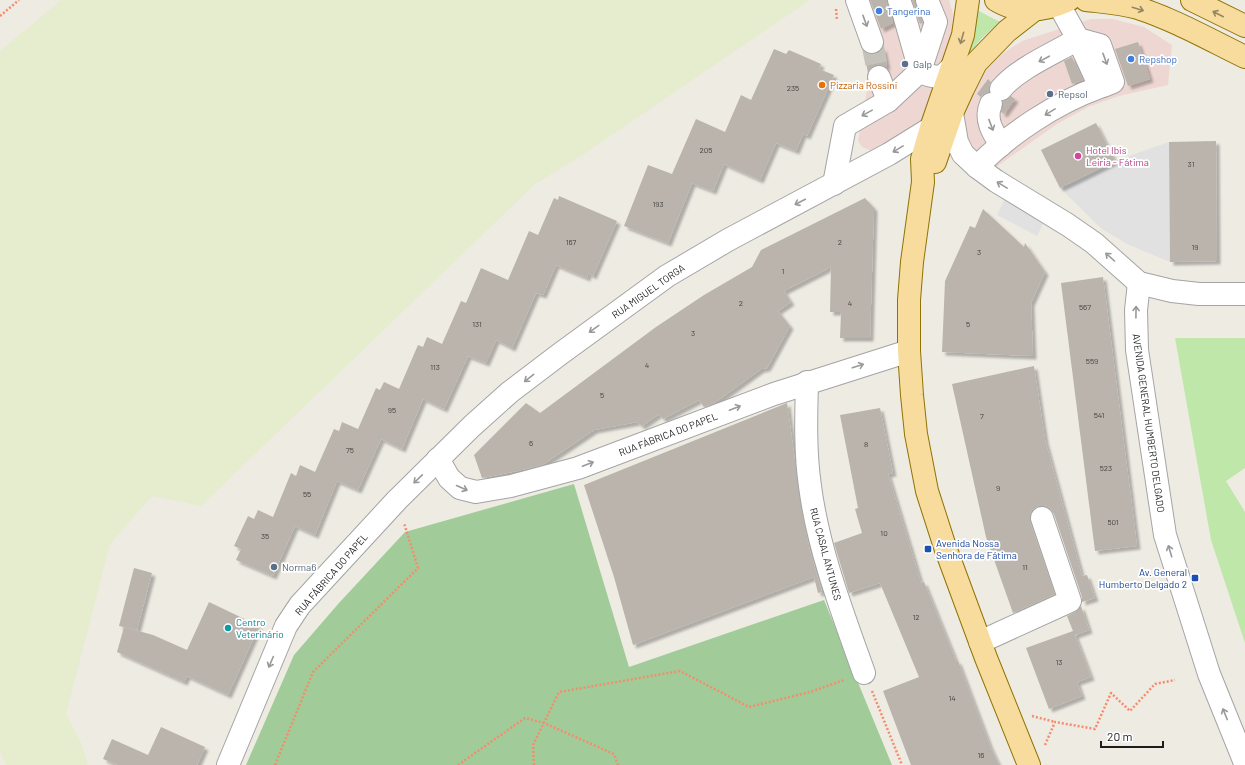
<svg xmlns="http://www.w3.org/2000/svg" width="1245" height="765" font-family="Barlow,sans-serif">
<defs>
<filter id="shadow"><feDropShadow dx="3.5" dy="3.5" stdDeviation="1" flood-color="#0004"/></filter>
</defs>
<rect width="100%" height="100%" fill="#eeebe3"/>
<!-- commercial -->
<g fill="#eed7d2">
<polygon points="847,0 949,0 953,14 952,29 948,49 930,108 919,123 880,149 869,150 862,147 858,141 869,79 863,44"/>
<polygon points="1091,19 1113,19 1144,27 1172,45 1168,85 1119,96 1088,107 1057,124 992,170 965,137 963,126 965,110 973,92 986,70 1002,54 1022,41"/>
</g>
<!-- farmland -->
<polygon fill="#e6ecce" points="61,0 810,0 581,156 534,185 201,506 152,496 110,544 66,714 82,745 88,765 6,765 0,752 0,51"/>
<!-- grass -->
<g fill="#c0e7aa">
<polygon points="977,10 1000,22 981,39 964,60"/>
<polygon points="1175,338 1245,338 1245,468 1226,481 1245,512 1245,643 1211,540"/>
</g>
<!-- forest -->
<polygon fill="#a1cc99" points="574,484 629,667 824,600 892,765 246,765 294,655 339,603 405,532"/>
<!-- parking -->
<g fill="#e1e1e1">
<polygon points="1169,142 1170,262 1127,244 1102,229 1060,188 1115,161"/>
<polygon points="1004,200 1044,222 1037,236 997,215"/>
</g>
<!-- building -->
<g fill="#bab4ac" filter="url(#shadow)">
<polygon points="870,0 887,0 893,23 881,29"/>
<polygon points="912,0 915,0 923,22 920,24"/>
<polygon points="1138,42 1150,79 1128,86 1115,49"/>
<polygon points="883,47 887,67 881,65 875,65 870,69 868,73 864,52 869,54 876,54 881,50"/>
<polygon points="774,49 786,54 789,50 821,64 819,69 834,75 807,136 803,134 796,151 776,143 760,180 724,164 713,191 692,183 668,243 624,226 648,165 672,174 696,119 725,132 741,95 751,100"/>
<polygon points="1072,57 1083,80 1072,84 1064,61"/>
<polygon points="988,79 991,82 989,86 989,92 983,94 981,97 977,94"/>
<polygon points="1011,96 1015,99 1004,114 1001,112 1003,101"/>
<polygon points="1096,123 1115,161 1060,188 1041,150"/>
<polygon points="1216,141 1217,261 1170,262 1169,142"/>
<polygon points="559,196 617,221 593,276 588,273 587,278 556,265 543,295 536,293 512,348 496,340 486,363 468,356 444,409 423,399 402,449 381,439 358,490 337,481 315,535 295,526 273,576 236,560 241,549 234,546 248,516 254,519 258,510 273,517 291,473 296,476 300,465 315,472 334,429 339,431 342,422 358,429 376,388 380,390 384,382 399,389 418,345 423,347 427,337 442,344 461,301 466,303 481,268 508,280 529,231 538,235 554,198 558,200"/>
<polygon points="865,198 874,208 870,338 840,338 841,312 830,312 831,267 784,291 791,302 778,311 790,326 767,368 761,369 713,404 704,407 699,400 663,419 659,414 642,426 637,422 594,430 542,465 517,471 482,478 474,455 526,403 540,413 656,327 704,295 752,267 761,250"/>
<polygon points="983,209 1024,247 1025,243 1045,272 1031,303 1033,356 942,352 945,281 970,226 975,228"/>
<polygon points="1103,277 1137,546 1095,551 1061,283"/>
<polygon points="1034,366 1045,440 1082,576 1087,575 1095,598 1082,602 1082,597 1054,514 1050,508 1045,506 1038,506 1032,510 1030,515 1030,522 1055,594 1013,613 986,537 952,384"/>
<polygon points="787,403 802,512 810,551 822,592 818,593 814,577 633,645 614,577 584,485"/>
<polygon points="880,408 893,473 888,474 921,583 924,582 956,661 958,661 990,746 999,765 911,765 883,691 919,677 880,583 849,593 834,543 862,533 855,509 858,508 840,415"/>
<polygon points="134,568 152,573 137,630 119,626"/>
<polygon points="209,602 259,626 228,695 187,676 184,682 117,652 124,627 153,635 187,650"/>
<polygon points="1081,606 1089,630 1075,635 1091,677 1077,682 1082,696 1049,709 1026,648 1073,631 1067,616 1075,612"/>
<polygon points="161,727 205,747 197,765 118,765 103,759 112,739 148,755"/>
</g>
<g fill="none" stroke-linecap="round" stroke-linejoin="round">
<!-- minor-tunnel -->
<polyline stroke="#c4c2bb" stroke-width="22" stroke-dasharray="22 11" stroke-linecap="butt" points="872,42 879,77"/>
<!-- minor casing -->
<g stroke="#a4a4a4" stroke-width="24">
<g id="minor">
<polyline points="857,0 872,42"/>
<path d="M899 0 903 11 920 71C927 76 933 77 942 77L952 67"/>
<polyline points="879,77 888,101"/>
<path d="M1001 89C1018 68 1055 53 1078 39L1100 45 1113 82 1103 86"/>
<path d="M991 104C984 119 993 133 1001 145"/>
<polyline points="952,113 957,142 963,154 977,167 996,181 1068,225 1094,243 1139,283 1172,291 1199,294 1245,294"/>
<path d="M977 167C1010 133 1056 103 1100 87L1078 39 1059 5"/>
<polyline points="834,184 845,126 888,101 920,71 936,22 927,0"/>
<polyline points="1139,283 1136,310 1137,350 1165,535 1209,674 1245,763"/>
<path d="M807 382C806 417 805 452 810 486 818 549 843 614 864 673"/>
<polyline points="438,459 449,478 460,488 476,492 511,486 578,468 774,394 909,351"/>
<polyline points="980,642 1070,601 1042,518"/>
<polyline points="228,765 286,626 300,605 397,500 472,426 510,392 560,354 667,276 728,240 889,154 931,128"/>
</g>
</g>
<!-- major casing -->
<g stroke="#907305" stroke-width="24">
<g id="major">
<polyline points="968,0 963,35 931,128 922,159 923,182 912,262 909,300 909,351 912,395 916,434 927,491 945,547 986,658 1029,765"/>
<path d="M996 0C1019 14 1045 11 1069 0"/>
<path d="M1086 0C1103 2 1121 3 1138 8 1175 20 1210 40 1245 57"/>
<polyline points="1192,0 1245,26"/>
<polyline points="935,162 952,113 963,89 976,63 1007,31 1034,10"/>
</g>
</g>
<!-- path -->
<g stroke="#f48c6d" stroke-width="2.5" stroke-dasharray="2 2" stroke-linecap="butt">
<polyline points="836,9 837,20"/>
<polyline points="0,16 19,0"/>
<polyline points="872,691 902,765"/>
<polyline points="1032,716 1055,722"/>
<polyline points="1045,745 1055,722 1095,729 1111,693 1130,711 1155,684 1175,680"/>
<polyline points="275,765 313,672 418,568 404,523"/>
<polyline points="458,765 525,718 544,723 614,754 618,765"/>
<polyline points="534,765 533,745 559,692 680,671 749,707 810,692 844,680"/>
</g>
<!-- minor -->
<use href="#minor" stroke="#fff" stroke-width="22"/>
<!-- major -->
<use href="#major" stroke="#f8dc9d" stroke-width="22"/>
</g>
<!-- one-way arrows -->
<defs><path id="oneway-shaft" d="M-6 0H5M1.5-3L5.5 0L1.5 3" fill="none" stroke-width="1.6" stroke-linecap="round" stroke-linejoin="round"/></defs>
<g stroke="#958663">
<use href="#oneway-shaft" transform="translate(1138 9) rotate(17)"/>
<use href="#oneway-shaft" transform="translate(1218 14) rotate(-153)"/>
<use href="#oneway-shaft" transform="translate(962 38) rotate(106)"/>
</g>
<g stroke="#999">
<use href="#oneway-shaft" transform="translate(865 21) rotate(70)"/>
<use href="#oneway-shaft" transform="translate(1044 59) rotate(152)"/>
<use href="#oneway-shaft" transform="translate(1105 59) rotate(70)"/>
<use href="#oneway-shaft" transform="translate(1050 112) rotate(149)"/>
<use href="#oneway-shaft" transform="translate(867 113) rotate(151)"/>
<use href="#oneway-shaft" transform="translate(991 125) rotate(69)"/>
<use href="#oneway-shaft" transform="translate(898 149) rotate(149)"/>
<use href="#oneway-shaft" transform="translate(1002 185) rotate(-149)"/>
<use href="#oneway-shaft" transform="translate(800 202) rotate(153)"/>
<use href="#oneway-shaft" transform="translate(1110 257) rotate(-138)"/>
<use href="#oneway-shaft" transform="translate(1136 312) rotate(-89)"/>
<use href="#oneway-shaft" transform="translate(594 329) rotate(144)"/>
<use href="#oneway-shaft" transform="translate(858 366) rotate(-18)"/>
<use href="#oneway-shaft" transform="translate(529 378) rotate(142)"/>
<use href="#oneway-shaft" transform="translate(735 408) rotate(-21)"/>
<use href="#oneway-shaft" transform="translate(588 464) rotate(-21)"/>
<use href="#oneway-shaft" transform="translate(418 479) rotate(136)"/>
<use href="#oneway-shaft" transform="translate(462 488) rotate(24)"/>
<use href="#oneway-shaft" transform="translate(1170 551) rotate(-107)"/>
<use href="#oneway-shaft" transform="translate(271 662) rotate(113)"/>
<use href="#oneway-shaft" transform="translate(1225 714) rotate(-112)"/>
</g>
<!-- markers -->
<g fill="#3f7fe0" stroke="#fff" stroke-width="1.5">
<circle cx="879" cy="11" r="4"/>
<circle cx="1131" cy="59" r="4"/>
</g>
<g fill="#5c6f8a" stroke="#fff" stroke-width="1.5">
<circle cx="905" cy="64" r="4"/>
<circle cx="1050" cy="94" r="4"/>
<circle cx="274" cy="567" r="4"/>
</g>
<circle fill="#e8710a" stroke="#fff" stroke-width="1.5" cx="822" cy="85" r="4"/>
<circle fill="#d1479c" stroke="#fff" stroke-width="1.5" cx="1078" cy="156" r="4"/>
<g fill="#1a4fb4" stroke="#fff" stroke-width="1.5">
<rect x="924" y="545" width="8" height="8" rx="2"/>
<rect x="1191" y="574" width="8" height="8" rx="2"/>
</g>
<circle fill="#0f9aa8" stroke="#fff" stroke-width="1.5" cx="228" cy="628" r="4"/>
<g text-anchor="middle" stroke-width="3.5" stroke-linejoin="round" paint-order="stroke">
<!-- number labels -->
<g font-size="8" fill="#444341">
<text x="793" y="91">235</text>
<text x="706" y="153">205</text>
<text x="1191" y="167">31</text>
<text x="658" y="207">193</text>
<text x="571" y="245">167</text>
<text x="840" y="245">2</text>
<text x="1195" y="250">19</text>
<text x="979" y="255">3</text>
<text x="783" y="274">1</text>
<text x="741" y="306">2</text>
<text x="850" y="306">4</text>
<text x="1085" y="310">567</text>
<text x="477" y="327">131</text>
<text x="968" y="327">5</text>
<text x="693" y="336">3</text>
<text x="1092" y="364">559</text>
<text x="647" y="368">4</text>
<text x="435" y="370">113</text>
<text x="602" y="398">5</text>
<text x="392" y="413">95</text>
<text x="1099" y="418">541</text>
<text x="982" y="419">7</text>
<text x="531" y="446">6</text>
<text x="866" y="447">8</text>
<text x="350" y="453">75</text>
<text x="1106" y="471">523</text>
<text x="998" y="491">9</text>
<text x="307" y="497">55</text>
<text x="1113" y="525">501</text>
<text x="884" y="536">10</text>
<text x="265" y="539">35</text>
<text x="1025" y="570">11</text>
<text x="916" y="620">12</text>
<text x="1059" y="665">13</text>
<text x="952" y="701">14</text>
<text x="981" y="758">16</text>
</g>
<!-- shop labels -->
<g font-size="10" fill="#366cbe" stroke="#fff" text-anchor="start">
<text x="887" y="15">Tangerina</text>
<text x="1139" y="63">Repshop</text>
</g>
<!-- service labels -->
<g font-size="10" fill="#4e5e75" stroke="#fff" text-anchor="start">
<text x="913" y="68">Galp</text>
<text x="1058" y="98">Repsol</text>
<text x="282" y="571">Norma6</text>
</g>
<!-- food labels -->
<g font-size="10" fill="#c56008" stroke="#fff" text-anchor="start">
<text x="830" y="89">Pizzaria Rossini</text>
</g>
<!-- hotel labels -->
<g font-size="10" fill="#b23c85" stroke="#fff" text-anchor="start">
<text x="1086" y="154">Hotel Ibis<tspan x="1086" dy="12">Leiria - Fátima</tspan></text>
</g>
<!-- street labels -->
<g font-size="10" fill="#1d1d1d" stroke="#fff">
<text transform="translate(648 291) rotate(-35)" y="4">RUA MIGUEL TORGA</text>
<text transform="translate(1149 423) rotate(82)" y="4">AVENIDA GENERAL HUMBERTO DELGADO</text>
<text transform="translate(668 434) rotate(-21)" y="4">RUA FÁBRICA DO PAPEL</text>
<text transform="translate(826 554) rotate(75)" y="4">RUA CASAL ANTUNES</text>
<text transform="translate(331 574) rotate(-49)" y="4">RUA FÁBRICA DO PAPEL</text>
</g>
<!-- transit labels -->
<g font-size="10" fill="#164399" stroke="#fff" text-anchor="start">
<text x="936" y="547">Avenida Nossa<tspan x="936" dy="12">Senhora de Fátima</tspan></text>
<text x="1187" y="576" text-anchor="end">Av. General<tspan x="1187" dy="12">Humberto Delgado 2</tspan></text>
</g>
<!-- culture labels -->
<g font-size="10" fill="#0d838f" stroke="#fff" text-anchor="start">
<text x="236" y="626">Centro<tspan x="236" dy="12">Veterinário</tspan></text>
</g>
</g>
<!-- scale -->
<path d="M1101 741v6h62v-6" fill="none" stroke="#1d1d1d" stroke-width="2"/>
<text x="1107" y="741" font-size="12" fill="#1d1d1d" stroke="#ffffff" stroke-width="3" paint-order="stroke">20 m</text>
</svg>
